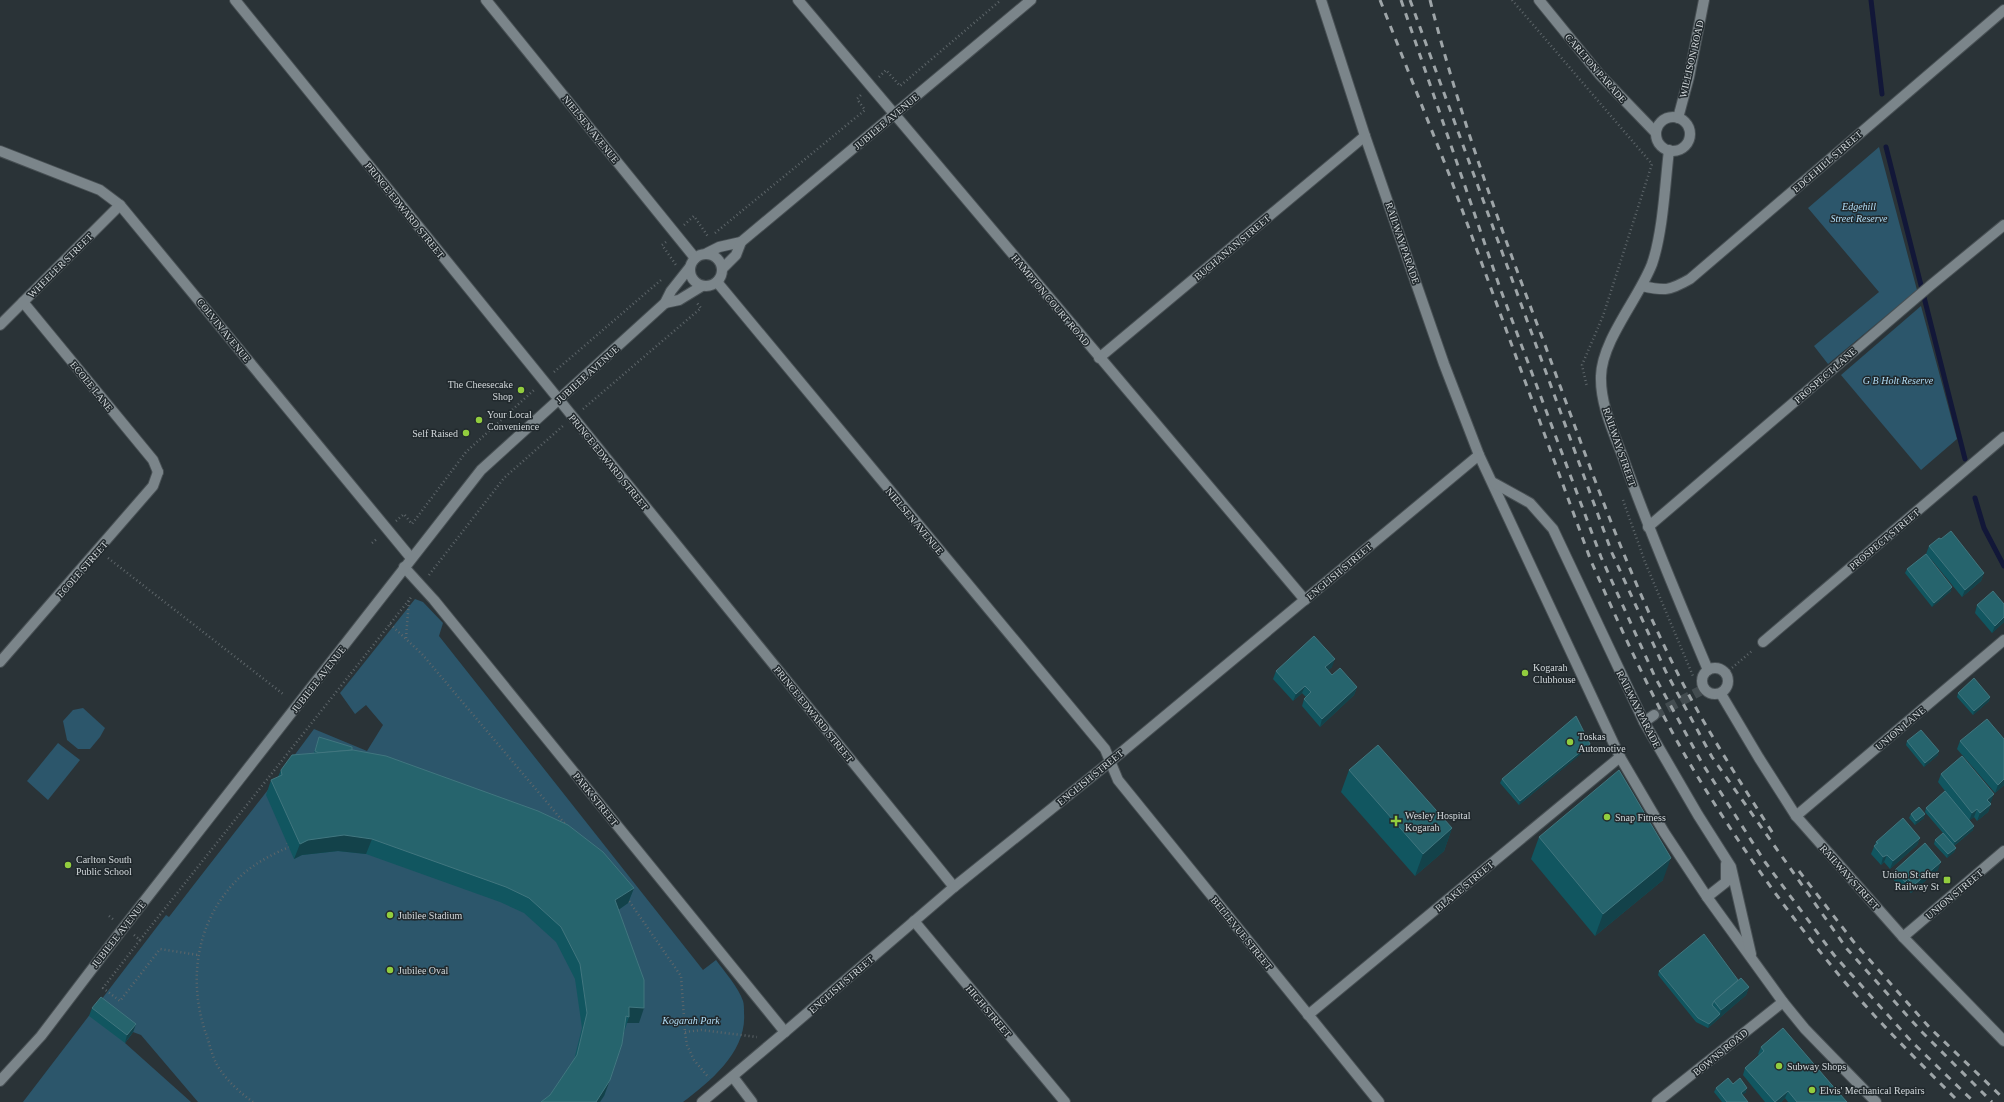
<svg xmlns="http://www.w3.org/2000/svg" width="2004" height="1102" font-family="Georgia,serif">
<rect width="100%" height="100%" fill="#2a3337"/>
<!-- green -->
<g fill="#2c566b">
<polygon points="1879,147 1917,290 1828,364 1814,346 1879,292 1808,208"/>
<polygon points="1921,306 1957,439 1921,470 1841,375"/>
<path d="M415 599 423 602 443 623 439 636 703 970 716 960C724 971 739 988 743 1001 744 1004 744 1009 744 1013 747 1051 711 1081 683 1102H198L141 1035 133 1032 125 1043 191 1102H23L166 915 169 917C217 854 267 793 314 729L367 751 383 725 366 705 355 714 340 693Z"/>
<polygon points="83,708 105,728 100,737 90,749 78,749 67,740 63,721 73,710"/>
<polygon points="58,743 80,760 48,800 27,781"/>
</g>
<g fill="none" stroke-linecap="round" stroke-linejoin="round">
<!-- stream -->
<g stroke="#121738" stroke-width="5">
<polyline points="1871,0 1882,94"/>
<polyline points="1886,147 1965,459"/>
<polyline points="1975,498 1984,528 2004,566"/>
</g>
<!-- secondary-tunnel -->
<polyline stroke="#434c50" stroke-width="10" stroke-dasharray="10 5" stroke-linecap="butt" points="1654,715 1700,691"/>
<!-- lane casing -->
<g stroke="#485054" stroke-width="12">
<g id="lane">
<polyline points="23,302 153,460 158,472"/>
<polyline points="1648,527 1931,285 2004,225"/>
<polyline points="1796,816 2004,640"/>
</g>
</g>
<!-- street casing -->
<g stroke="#485054" stroke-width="12">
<g id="street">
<polyline points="235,0 954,887"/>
<polyline points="486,0 695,258"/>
<polyline points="798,0 1305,600"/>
<polyline points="1539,0 1600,75 1656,133"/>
<polyline points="0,151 100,190 120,205 411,558"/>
<polyline points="717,282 1105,749 1118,780 1379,1102"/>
<path d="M1642 286C1665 291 1669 291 1690 279L2004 10"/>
<polyline points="0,325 120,205"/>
<polyline points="1099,358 1365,136"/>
<polyline points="404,567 434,600 785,1032"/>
<polyline points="1763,642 2004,437"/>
<polyline points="0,662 153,486 158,472"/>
<polyline points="914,921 1065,1102"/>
<polyline points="1903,937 2004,851"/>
<polyline points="1308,1015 1620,757"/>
<polyline points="733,1077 752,1102"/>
<polyline points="1657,1102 1783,1002"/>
</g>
</g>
<!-- secondary casing -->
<g stroke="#485054" stroke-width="12">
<g id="secondary">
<polyline points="1321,0 1365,136 1444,364 1479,455 1620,757 1664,832 1707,897 1783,1002 1805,1029 1876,1102"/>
<circle cx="1673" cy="134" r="17"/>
<polyline points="1678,118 1689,77 1704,0"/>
<path d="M1669 150C1665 184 1663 232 1652 264 1639 298 1602 340 1601 376 1600 406 1615 435 1625 463 1650 533 1679 601 1708 670"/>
<polyline points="707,253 719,247 741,242 1031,0"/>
<circle cx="706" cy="270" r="16"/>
<polyline points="722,269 736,255 741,242"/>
<polyline points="665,303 679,300 702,286"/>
<polyline points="1494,483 1530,503 1553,529 1644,722 1698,815 1731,867 1751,954"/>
<circle cx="1715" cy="681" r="13"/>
<polyline points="1721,694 1759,758 1796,816 1903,937 2004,1041"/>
<polyline points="1644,722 1654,715"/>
<polyline points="1707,897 1726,882 1726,864"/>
<polyline points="0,1081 41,1036 124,927 481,470 665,303 671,291 690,267"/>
<polyline points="702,1102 785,1032 954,887 1111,761 1479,455"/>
</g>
</g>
<!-- path -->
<g stroke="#5e666a" stroke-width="2.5" stroke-dasharray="1 3" stroke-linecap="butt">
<polyline points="1512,0 1652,164 1603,316 1582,365 1587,387"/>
<polyline points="879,77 886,70 900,86 1001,0"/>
<polyline points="684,225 694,216 709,238"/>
<polyline points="715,233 865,110 857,99 861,95"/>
<polyline points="666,242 662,245 676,265"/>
<polyline points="554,372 661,280"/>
<polyline points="583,409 701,308 697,303"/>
<polyline points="1623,500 1645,562 1693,676"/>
<polyline points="396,521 404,514 412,524 466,452 534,390"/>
<polyline points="372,543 378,538"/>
<polyline points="108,558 283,694"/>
<polyline points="429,575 504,478 564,425"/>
<polyline points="390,624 422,654 566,825"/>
<polyline points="406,638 409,600 412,596"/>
<polyline points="1726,673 1753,650"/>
<polyline points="627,898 681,976 685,1032 687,1045 694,1060 709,1078"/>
<polyline points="109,916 114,920"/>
<polyline points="134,935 140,940 103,988 120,1001 160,949 198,955"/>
<polyline points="140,940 409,600"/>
<polyline points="685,1032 701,1030 757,1037"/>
<path d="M253 1102C239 1092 224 1078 216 1063 211 1053 209 1041 205 1031 187 975 198 916 242 875 255 863 273 854 289 847L287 841 290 840"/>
</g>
<!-- lane -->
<use href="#lane" stroke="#7b858a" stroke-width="10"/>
<!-- street -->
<use href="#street" stroke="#7b858a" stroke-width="10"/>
<!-- secondary -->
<use href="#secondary" stroke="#7b858a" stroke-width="10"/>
<!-- rail -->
<g stroke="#9ea5a8" stroke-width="3" stroke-dasharray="7 7" stroke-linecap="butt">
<path d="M1380 0 1449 174 1591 561C1622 631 1654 703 1693 769 1734 837 1780 903 1830 964 1869 1013 1915 1058 1959 1102"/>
<polyline points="1401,0 1500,288 1601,557 1655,677 1702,763 1765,862 1834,955 1912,1042 1974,1102"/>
<polyline points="1410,0 1612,553 1666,672 1712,757 1847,949 1922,1032 1992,1102"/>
<path d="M1430 0C1460 118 1502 232 1545 345 1585 453 1623 563 1674 666 1703 725 1739 780 1774 835"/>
<polyline points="1799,871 1853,941 1929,1027 2004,1099"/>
</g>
</g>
<!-- wall -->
<g fill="#115660">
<polygon points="1941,539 1984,573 1981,581 1962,597 1930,558 1951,591 1932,607 1905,573 1907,569 1926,554 1929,546"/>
<polygon points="2004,604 2004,622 1992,633 1975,613 1977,605"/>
<polygon points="1332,667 1328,670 1332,675 1357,687 1354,695 1320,727 1302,706 1304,699 1306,697 1302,693 1293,701 1273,679 1276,671"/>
<polygon points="1958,693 1990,697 1989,701 1973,715 1957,697"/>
<polygon points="319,737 352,750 634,888 628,903 618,910 639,1023 627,1023 604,1096 550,1095 574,1060 582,1028 575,979 556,942 524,913 500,902 366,854 338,851 302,855 294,859 266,795 271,780 278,777 281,770 314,753"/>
<polygon points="2004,739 2004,785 1995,793 1957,749 1960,741"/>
<polygon points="1907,741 1938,755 1924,767 1906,745"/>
<polygon points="1588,748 1519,805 1500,783 1502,779"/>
<polygon points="1349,770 1452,828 1444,851 1415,876 1341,792"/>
<polygon points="1941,774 1991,802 1990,803 1991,804 1988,812 1977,821 1974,817 1970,820 1973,830 1954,846 1956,848 1954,852 1947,858 1934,844 1935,840 1943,833 1925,812 1926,808 1945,791 1938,782"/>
<polygon points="1911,814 1924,818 1915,825 1909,818"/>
<polygon points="1539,837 1663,880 1595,936 1531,859"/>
<polygon points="1920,838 1917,845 1890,869 1884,862 1881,865 1871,854 1876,842"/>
<polygon points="1895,870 1938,870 1911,893 1905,887 1902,890 1892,878"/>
<polygon points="1659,971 1738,980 1749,987 1746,995 1708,1028 1696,1022 1658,975"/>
<polygon points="92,1008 136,1024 133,1032 125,1043 89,1016"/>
<polygon points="1761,1047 1831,1084 1847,1102 1788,1102 1785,1098 1781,1102 1765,1102 1743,1075 1745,1068 1759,1055 1758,1054"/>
<polygon points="1733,1084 1746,1092 1742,1095 1748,1102 1722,1102 1714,1092 1716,1088"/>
</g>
<!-- shaded-wall -->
<g fill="#13424a">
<polygon points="1984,573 1981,581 1962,597 1965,590"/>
<polygon points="1952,587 1951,591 1932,607 1934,603"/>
<polygon points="2004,617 2004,622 1992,633 1995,626"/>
<polygon points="1335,659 1332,667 1323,675 1325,667"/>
<polygon points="1305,686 1302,693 1293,701 1296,694"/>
<polygon points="1357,687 1354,695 1320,727 1322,719"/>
<polygon points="1990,697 1989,701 1973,715 1974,711"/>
<polygon points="1590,744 1588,748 1519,805 1520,801"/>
<polygon points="1939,751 1938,755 1924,767 1925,763"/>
<polygon points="2004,779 2004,785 1995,793 1998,785"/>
<polygon points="1994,794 1991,802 1985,808 1987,800"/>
<polygon points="1991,804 1988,812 1977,821 1980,813"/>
<polygon points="1977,809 1974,817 1969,821 1972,813"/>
<polygon points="1925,814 1924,818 1915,825 1916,821"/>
<polygon points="1974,826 1973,830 1953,846 1955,842"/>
<polygon points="1452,828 1444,851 1415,876 1423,854"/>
<polygon points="344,835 372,839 366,854 338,851 302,855 294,859 300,844 308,840"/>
<polygon points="1920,838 1917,845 1890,869 1893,861"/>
<polygon points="1956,848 1954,852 1947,858 1948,854"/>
<polygon points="1887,855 1884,862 1881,865 1883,857"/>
<polygon points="1671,858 1663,880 1595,936 1603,914"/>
<polygon points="1941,862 1938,870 1911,893 1914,885"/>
<polygon points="1908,879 1905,887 1902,890 1905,882"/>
<polygon points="634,888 628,903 610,916 615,900"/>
<polygon points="1749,987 1746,995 1708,1028 1709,1024 1720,1014 1721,1010"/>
<polygon points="629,1007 644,1008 639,1023 627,1023 629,1017"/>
<polygon points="136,1024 133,1032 125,1043 127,1035"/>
<polygon points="610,1080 604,1096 600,1102 596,1102"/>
<polygon points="1747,1088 1746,1092 1740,1097 1741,1093"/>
<polygon points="1788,1091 1785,1098 1781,1102 1775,1102"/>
</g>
<!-- building -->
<g fill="#26646d" stroke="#41767f">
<polygon points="1951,531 1984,573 1965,590 1929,546 1939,538 1941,539"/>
<polygon points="1926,554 1952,587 1934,603 1907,569"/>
<polygon points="1993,591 2004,604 2004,617 1995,626 1977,605"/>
<polygon points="1314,636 1335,659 1325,667 1332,675 1340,668 1357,687 1322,719 1304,699 1311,692 1305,686 1296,694 1276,671"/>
<polygon points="1974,678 1990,697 1974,711 1958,693"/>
<polygon points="1576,716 1590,744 1520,801 1502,779"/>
<polygon points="1987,719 2004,739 2004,779 1998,785 1960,741"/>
<polygon points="1921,730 1939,751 1925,763 1907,741"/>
<polygon points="319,737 352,747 352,750 319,753 315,751"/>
<polygon points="1378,745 1452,828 1423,854 1349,770"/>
<polygon points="353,750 386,756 538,811 568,825 603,852 634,888 615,900 644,980 644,1008 629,1007 629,1017 626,1016 622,1044 610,1080 596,1102 541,1102 550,1095 577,1055 587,1013 580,964 561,927 529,898 506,887 372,839 344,835 308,840 300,844 271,780 282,775 281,770 292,755"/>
<polygon points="1962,756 1994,794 1987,800 1991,804 1980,813 1977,809 1972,813 1941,774"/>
<polygon points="1619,770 1671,858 1603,914 1539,837"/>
<polygon points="1945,791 1974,826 1955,842 1926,808"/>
<polygon points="1919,807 1925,814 1916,821 1911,814"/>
<polygon points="1903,818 1920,838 1893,861 1887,855 1883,857 1874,846 1878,843 1876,842"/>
<polygon points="1943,833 1956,848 1948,854 1935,840"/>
<polygon points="1925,843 1941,862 1914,885 1908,879 1905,882 1895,870"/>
<polygon points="1704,934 1738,980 1714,1001 1712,1005 1720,1014 1709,1024 1698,1018 1659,971"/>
<polygon points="1741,978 1749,987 1721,1010 1714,1001"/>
<polygon points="101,997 136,1024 127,1035 92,1008"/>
<polygon points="1783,1028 1831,1084 1847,1102 1797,1102 1788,1091 1775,1102 1745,1068 1764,1051 1761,1047"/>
<polygon points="1728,1078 1733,1084 1740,1078 1747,1088 1741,1093 1748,1102 1727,1102 1716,1088"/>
</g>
<!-- markers -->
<g fill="#92cd3e" stroke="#21292d" stroke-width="1.5">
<circle cx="521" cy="390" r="4"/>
<circle cx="479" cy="420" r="4"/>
<circle cx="466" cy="433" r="4"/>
<circle cx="1525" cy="673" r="4"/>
<circle cx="1570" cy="742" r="4"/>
<circle cx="1607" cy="817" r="4"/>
<path d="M1394 815h4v4h4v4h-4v4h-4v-4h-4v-4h4z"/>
<circle cx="68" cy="865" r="4"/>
<rect x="1943" y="876" width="8" height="8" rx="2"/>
<circle cx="390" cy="915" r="4"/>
<circle cx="390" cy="970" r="4"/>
<circle cx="1779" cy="1066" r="4"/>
<circle cx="1812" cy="1090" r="4"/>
</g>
<g text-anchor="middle" stroke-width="3" stroke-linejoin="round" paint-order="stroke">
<!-- street labels -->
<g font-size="10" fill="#d2d8db" stroke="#21292d">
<text transform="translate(1691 59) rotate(-77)" y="4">WILLISON ROAD</text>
<text transform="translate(1596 68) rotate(49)" y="4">CARLTON PARADE</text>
<text transform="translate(886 121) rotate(-40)" y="4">JUBILEE AVENUE</text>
<text transform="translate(591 129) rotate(51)" y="4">NIELSEN AVENUE</text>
<text transform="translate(1827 161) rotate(-41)" y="4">EDGEHILL STREET</text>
<text transform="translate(405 210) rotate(51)" y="4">PRINCE EDWARD STREET</text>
<text transform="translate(1403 243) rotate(71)" y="4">RAILWAY PARADE</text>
<text transform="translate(1232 247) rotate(-40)" y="4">BUCHANAN STREET</text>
<text transform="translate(60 265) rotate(-45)" y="4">WHEELER STREET</text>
<text transform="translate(1051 300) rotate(50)" y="4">HAMPTON COURT ROAD</text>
<text transform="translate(224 330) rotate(51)" y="4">COLVIN AVENUE</text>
<text transform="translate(587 374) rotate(-42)" y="4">JUBILEE AVENUE</text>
<text transform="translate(1825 375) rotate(-41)" y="4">PROSPECT LANE</text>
<text transform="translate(92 386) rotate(51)" y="4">ECOLE LANE</text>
<text transform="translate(1620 447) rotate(71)" y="4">RAILWAY STREET</text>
<text transform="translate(609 462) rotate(51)" y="4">PRINCE EDWARD STREET</text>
<text transform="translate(915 521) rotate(50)" y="4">NIELSEN AVENUE</text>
<text transform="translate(1884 539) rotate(-40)" y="4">PROSPECT STREET</text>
<text transform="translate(82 569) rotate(-49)" y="4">ECOLE STREET</text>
<text transform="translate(1339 571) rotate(-40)" y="4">ENGLISH STREET</text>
<text transform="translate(318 679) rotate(-52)" y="4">JUBILEE AVENUE</text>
<text transform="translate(1639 709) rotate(63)" y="4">RAILWAY PARADE</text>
<text transform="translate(814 714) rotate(51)" y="4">PRINCE EDWARD STREET</text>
<text transform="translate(1900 728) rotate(-40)" y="4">UNION LANE</text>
<text transform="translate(1090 777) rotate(-39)" y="4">ENGLISH STREET</text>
<text transform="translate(596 799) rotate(51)" y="4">PARK STREET</text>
<text transform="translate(1850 877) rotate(48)" y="4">RAILWAY STREET</text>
<text transform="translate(1464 886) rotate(-40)" y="4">BLAKE STREET</text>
<text transform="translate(1954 894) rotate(-40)" y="4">UNION STREET</text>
<text transform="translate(1242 933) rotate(51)" y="4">BELLEVUE STREET</text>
<text transform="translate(118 934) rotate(-52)" y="4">JUBILEE AVENUE</text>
<text transform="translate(841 984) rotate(-41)" y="4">ENGLISH STREET</text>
<text transform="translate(989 1011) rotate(50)" y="4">HIGH STREET</text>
<text transform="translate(1720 1052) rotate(-39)" y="4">BOWNS ROAD</text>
</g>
<!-- park labels -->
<g font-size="10" font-style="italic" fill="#b2def7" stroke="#21292d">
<text x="1859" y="210">Edgehill<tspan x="1859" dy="12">Street Reserve</tspan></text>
<text x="1898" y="384">G B Holt Reserve</text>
<text x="691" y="1024">Kogarah Park</text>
</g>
<!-- poi labels -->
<g font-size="10" fill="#d2d8db" stroke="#21292d" text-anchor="start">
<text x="513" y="388" text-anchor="end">The Cheesecake<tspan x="513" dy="12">Shop</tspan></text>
<text x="487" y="418">Your Local<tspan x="487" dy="12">Convenience</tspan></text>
<text x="458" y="437" text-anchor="end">Self Raised</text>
<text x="1533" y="671">Kogarah<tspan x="1533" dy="12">Clubhouse</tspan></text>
<text x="1578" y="740">Toskas<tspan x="1578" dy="12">Automotive</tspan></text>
<text x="1405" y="819">Wesley Hospital<tspan x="1405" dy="12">Kogarah</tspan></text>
<text x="1615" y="821">Snap Fitness</text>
<text x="76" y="863">Carlton South<tspan x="76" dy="12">Public School</tspan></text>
<text x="1939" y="878" text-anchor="end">Union St after<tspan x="1939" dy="12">Railway St</tspan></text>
<text x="398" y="919">Jubilee Stadium</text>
<text x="398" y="974">Jubilee Oval</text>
<text x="1787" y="1070">Subway Shops</text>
<text x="1820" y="1094">Elvis' Mechanical Repairs</text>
</g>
</g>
</svg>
